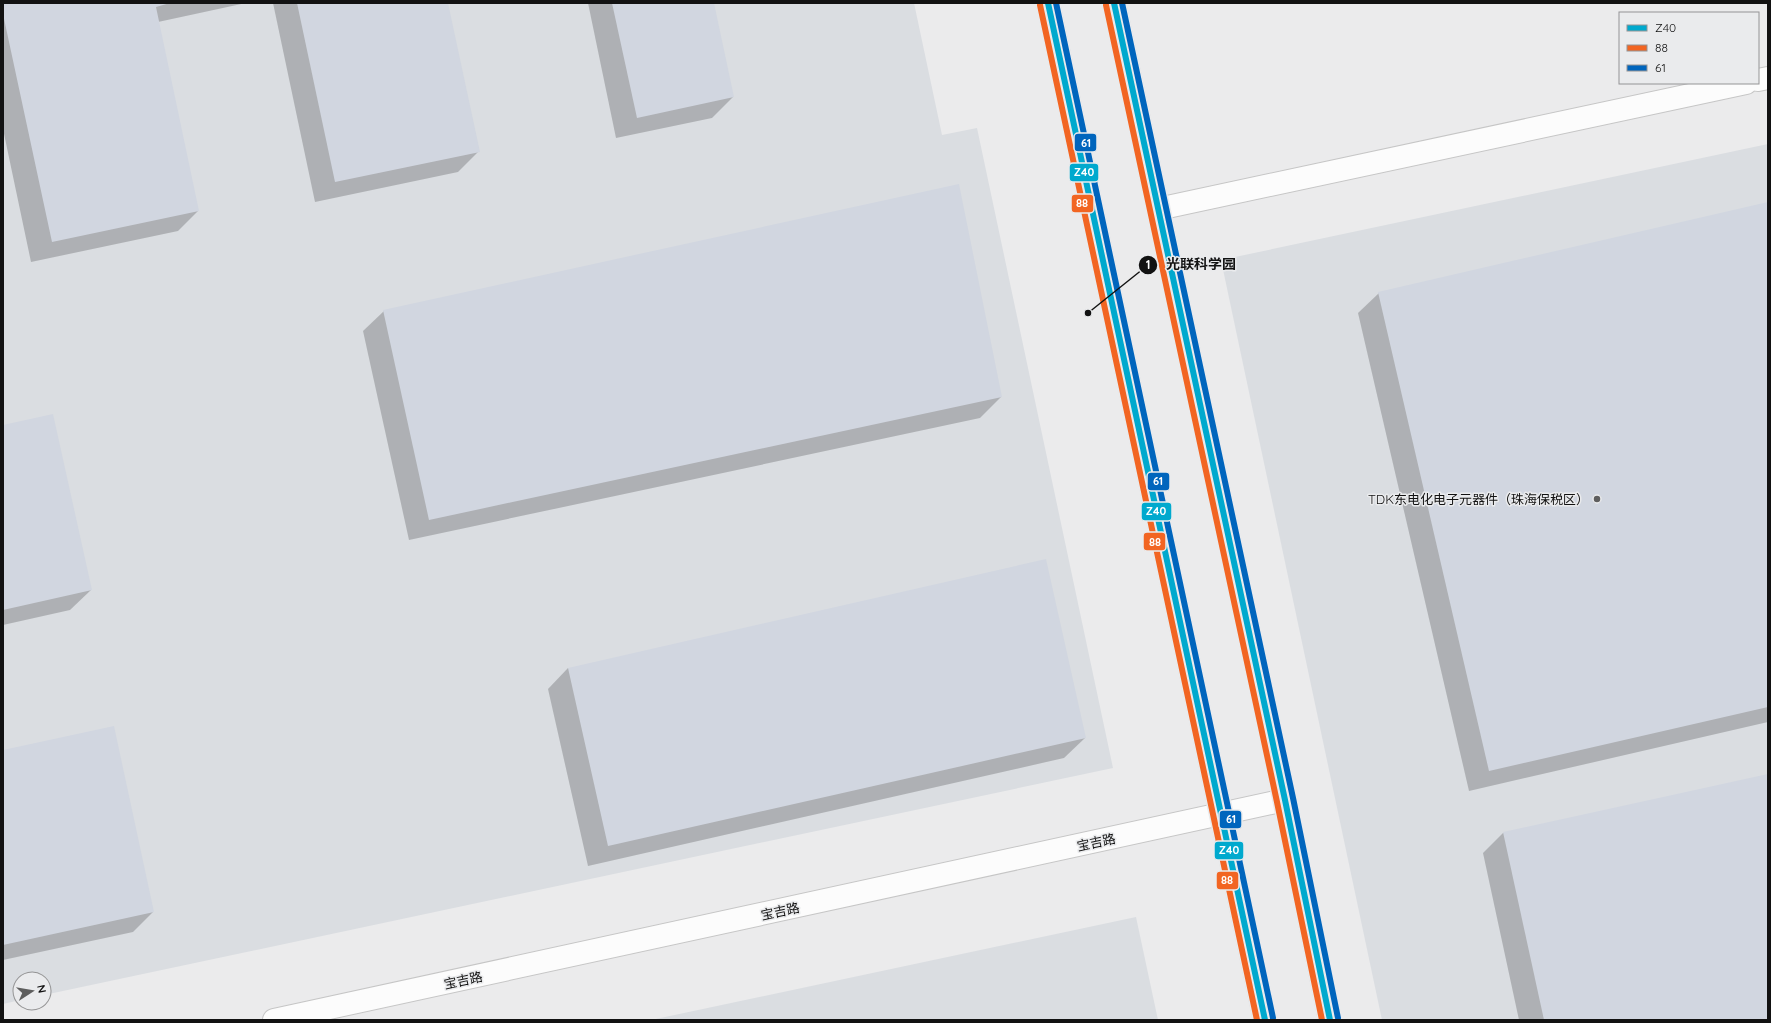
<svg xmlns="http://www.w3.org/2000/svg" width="1771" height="1023" font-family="Quicksand,'Noto Sans SC',sans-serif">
<rect width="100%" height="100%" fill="#ebebec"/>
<!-- built -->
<g fill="#dadde1">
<polygon points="3,3 914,3 942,135 977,128 1113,768 44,995 44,979 20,979 20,1000 3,1004"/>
<polygon points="1768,144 1768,1020 1382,1020 1221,260"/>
<polygon points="1136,917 1158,1020 651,1020"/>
</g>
<!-- shadow -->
<g fill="#0003">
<polygon points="3,3 246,3 158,22 198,211 178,231 31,262 3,129"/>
<polygon points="273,3 447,3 479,151 458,172 315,202"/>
<polygon points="588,3 713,3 733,97 712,118 616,138"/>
<polygon points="1768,203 1768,722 1469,791 1358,313 1379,293"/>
<polygon points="384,311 1001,397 980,418 409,540 363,331"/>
<polygon points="3,426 91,590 70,610 3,625"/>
<polygon points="568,668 1085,738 1064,758 588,866 548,689"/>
<polygon points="3,751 153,912 133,932 3,960"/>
<polygon points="1768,775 1768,1020 1519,1020 1483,853 1503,833"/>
</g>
<!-- building -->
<g fill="#d1d6e0">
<polygon points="3,3 170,3 156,7 199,211 52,242 3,14"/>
<polygon points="297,3 448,3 480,152 335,182"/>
<polygon points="612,3 714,3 734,97 637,118"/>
<polygon points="959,184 1002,397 429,520 383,310"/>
<polygon points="1768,202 1768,707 1489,771 1378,292"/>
<polygon points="53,414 92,590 3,610 3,425"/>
<polygon points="1046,559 1086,738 608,846 568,668"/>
<polygon points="114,726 154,912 3,945 3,750"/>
<polygon points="1768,774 1768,1020 1544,1020 1503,832"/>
</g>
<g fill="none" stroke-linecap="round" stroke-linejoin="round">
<!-- minor casing -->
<g stroke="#c6c6c6" stroke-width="24">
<g id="minor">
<polyline points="1048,3 1265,1020"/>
<polyline points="1114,3 1285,800 1330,1020"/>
<polyline points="1758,80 1768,78"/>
<polyline points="1158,209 1746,83"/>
<polyline points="274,1020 1285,800"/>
</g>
</g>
<!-- minor -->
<use href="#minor" stroke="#fcfcfc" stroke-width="22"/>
<!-- bus-1 casing -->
<g stroke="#eaebed" stroke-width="9">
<g id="bus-1">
<polyline points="1048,3 1265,1020"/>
<polyline points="1114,3 1285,800 1330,1020"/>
</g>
</g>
<!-- bus-2 casing -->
<g stroke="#eaebed" stroke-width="9">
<g id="bus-2">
<polyline points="1040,5 1257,1020"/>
<polyline points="1106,5 1277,802 1322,1020"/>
</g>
</g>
<!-- bus-3 casing -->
<g stroke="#eaebed" stroke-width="9">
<g id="bus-3">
<polyline points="1056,3 1273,1018"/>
<polyline points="1122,3 1293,798 1338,1018"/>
</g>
</g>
<!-- bus-1 -->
<use href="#bus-1" stroke="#00a9ce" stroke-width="6"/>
<!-- bus-2 -->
<use href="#bus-2" stroke="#f26522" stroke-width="6"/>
<!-- bus-3 -->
<use href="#bus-3" stroke="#0065bd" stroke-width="6"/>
</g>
<!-- markers -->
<circle fill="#5e5e5e" stroke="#eaebed" stroke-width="1.5" cx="1597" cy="499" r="4"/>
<g text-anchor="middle" stroke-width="3" stroke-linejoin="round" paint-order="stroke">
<!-- poi labels -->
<g font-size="13" fill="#121212" stroke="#eaebed" text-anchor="end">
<text x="1589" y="504">TDK东电化电子元器件（珠海保税区）</text>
</g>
<!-- street labels -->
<g font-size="13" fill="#121212" stroke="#eaebed">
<text transform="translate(1096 842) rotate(-12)" y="5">宝吉路</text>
<text transform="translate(780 911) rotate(-12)" y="5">宝吉路</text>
<text transform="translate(463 980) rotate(-12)" y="5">宝吉路</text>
</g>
</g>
<!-- callouts -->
<path fill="none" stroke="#121212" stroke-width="1.5" d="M1088 313L1148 265"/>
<g fill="#121212" stroke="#eaebed" stroke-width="1.5">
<circle cx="1088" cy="313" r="4"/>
<circle cx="1148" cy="265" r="10"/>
</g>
<g font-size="12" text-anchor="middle" font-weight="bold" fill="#fff">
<text x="1148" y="269">1</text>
</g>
<g font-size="14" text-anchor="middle" font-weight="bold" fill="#121212" stroke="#eaebed" stroke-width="3" stroke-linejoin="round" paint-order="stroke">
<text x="1201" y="269">光联科学园</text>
</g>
<g stroke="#eaebed" stroke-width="1.5">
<rect x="1074" y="133" width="23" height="19" rx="4" fill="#0065bd"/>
<rect x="1069" y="163" width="30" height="19" rx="4" fill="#00a9ce"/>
<rect x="1071" y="194" width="23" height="19" rx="4" fill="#f26522"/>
<rect x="1147" y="472" width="23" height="19" rx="4" fill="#0065bd"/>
<rect x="1141" y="502" width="31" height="19" rx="4" fill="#00a9ce"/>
<rect x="1143" y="532" width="23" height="19" rx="4" fill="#f26522"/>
<rect x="1219" y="810" width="23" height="19" rx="4" fill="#0065bd"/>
<rect x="1214" y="841" width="30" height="19" rx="4" fill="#00a9ce"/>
<rect x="1216" y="871" width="23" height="19" rx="4" fill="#f26522"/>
</g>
<g font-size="11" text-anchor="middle" font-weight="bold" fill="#fff">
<text x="1086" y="147">61</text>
<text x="1084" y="176">Z40</text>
<text x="1082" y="207">88</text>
<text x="1158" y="485">61</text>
<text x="1156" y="515">Z40</text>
<text x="1155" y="546">88</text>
<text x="1231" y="823">61</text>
<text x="1229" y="854">Z40</text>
<text x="1227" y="884">88</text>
</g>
<!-- border -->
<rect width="1771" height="1023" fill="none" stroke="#121212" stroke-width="8"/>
<!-- legend -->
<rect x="1619" y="12" width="140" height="72" fill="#eaebed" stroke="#949495"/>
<rect x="1627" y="25" width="20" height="6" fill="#00a9ce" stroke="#949495"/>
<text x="1655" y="32" font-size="12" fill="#121212">Z40</text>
<rect x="1627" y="45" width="20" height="6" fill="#f26522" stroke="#949495"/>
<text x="1655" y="52" font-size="12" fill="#121212">88</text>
<rect x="1627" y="65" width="20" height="6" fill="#0065bd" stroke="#949495"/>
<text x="1655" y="72" font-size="12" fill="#121212">61</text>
<!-- north arrow -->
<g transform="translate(32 991) rotate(78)"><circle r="19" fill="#eaebed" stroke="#949495"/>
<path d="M0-3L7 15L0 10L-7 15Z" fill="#5e5e5e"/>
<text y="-6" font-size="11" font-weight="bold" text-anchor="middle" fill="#121212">N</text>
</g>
</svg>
